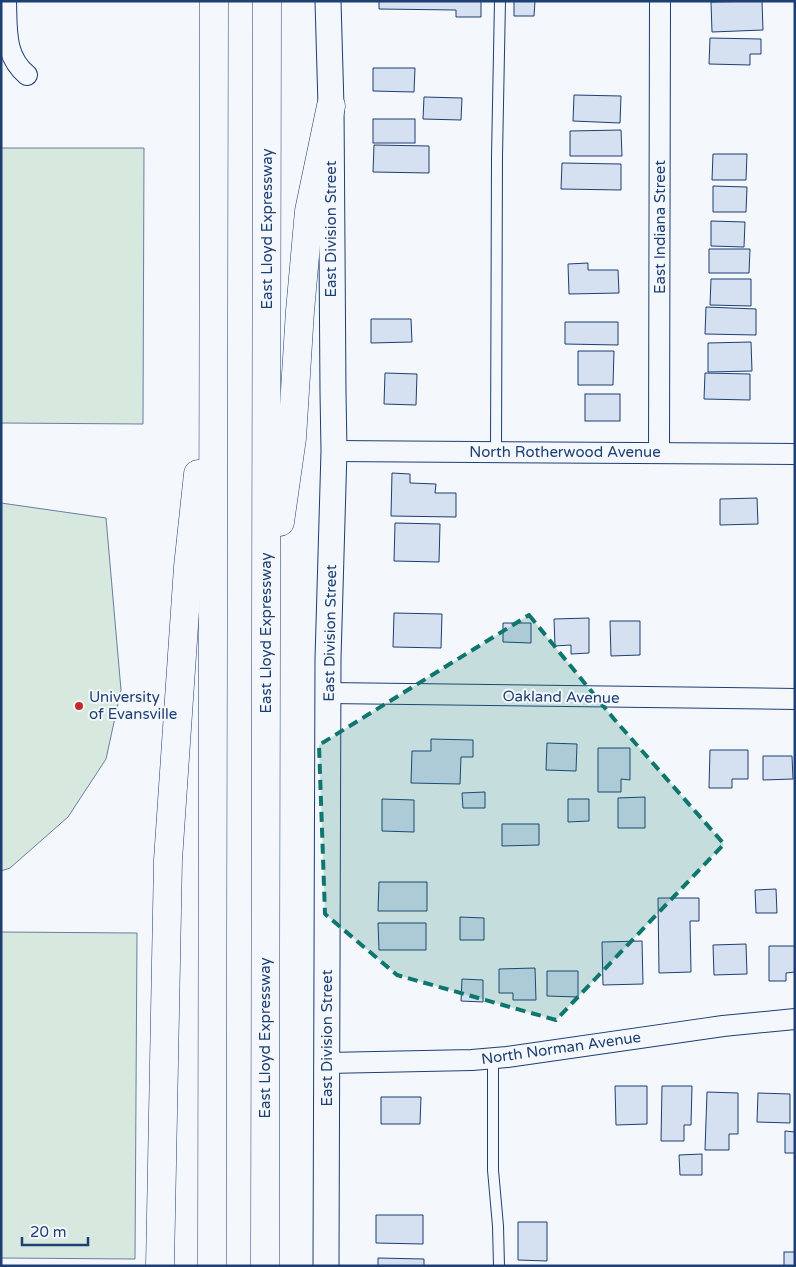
<svg xmlns="http://www.w3.org/2000/svg" width="796" height="1267" font-family="'Varela Round',sans-serif">
<rect width="100%" height="100%" fill="#f4f7fb"/>
<!-- green -->
<g fill="#d7e8df" stroke="#687fa3">
<polygon points="1,148 144,148 143,424 1,423"/>
<polygon points="1,503 106,518 121,690 106,759 68,817 10,868 1,871"/>
<polygon points="1,932 137,933 135,1259 1,1258"/>
</g>
<!-- building -->
<g fill="#d5e0f0" stroke="#1d3f73">
<polygon points="379,1 481,1 481,17 456,17 456,10 379,9"/>
<polygon points="514,1 535,1 534,16 514,16"/>
<polygon points="762,1 763,30 712,32 711,2"/>
<polygon points="710,38 761,39 761,54 750,54 750,65 709,64"/>
<polygon points="373,68 415,68 414,92 373,91"/>
<polygon points="574,95 621,96 620,123 573,121"/>
<polygon points="424,97 462,98 461,120 423,119"/>
<rect x="373" y="119" width="42" height="24"/>
<polygon points="621,130 622,156 570,156 570,131"/>
<polygon points="374,145 429,146 429,173 373,172"/>
<polygon points="713,154 747,154 746,180 712,180"/>
<polygon points="562,163 621,164 621,190 561,189"/>
<polygon points="713,186 747,187 746,212 713,212"/>
<polygon points="711,221 745,222 744,247 711,246"/>
<polygon points="709,249 750,249 749,273 709,273"/>
<polygon points="588,263 588,270 618,270 619,293 569,294 568,264"/>
<polygon points="711,279 751,279 751,306 710,305"/>
<polygon points="706,307 756,309 756,335 705,334"/>
<polygon points="371,319 411,319 412,342 371,343"/>
<polygon points="565,322 618,322 618,345 565,344"/>
<polygon points="751,342 752,371 708,372 708,343"/>
<polygon points="578,351 614,351 613,385 578,385"/>
<polygon points="385,373 417,374 416,405 384,404"/>
<polygon points="705,373 750,374 750,400 704,399"/>
<rect x="585" y="394" width="35" height="27"/>
<polygon points="392,473 410,474 410,483 436,484 435,493 456,493 456,517 391,516"/>
<polygon points="757,498 758,524 720,525 720,499"/>
<polygon points="395,523 440,524 439,562 394,561"/>
<polygon points="394,613 442,614 441,648 393,647"/>
<polygon points="589,618 589,653 571,654 571,645 555,646 554,619"/>
<polygon points="610,621 640,621 640,655 611,656"/>
<polygon points="503,623 531,623 531,643 503,642"/>
<polygon points="431,739 473,740 473,757 461,757 460,784 411,783 412,751 431,751"/>
<polygon points="547,743 577,744 576,771 546,770"/>
<polygon points="598,748 630,748 630,780 621,779 621,792 598,792"/>
<polygon points="710,750 748,750 748,779 732,779 732,788 709,788"/>
<polygon points="763,756 792,756 793,779 763,780"/>
<polygon points="485,792 485,808 463,808 462,793"/>
<polygon points="645,797 645,828 618,828 618,798"/>
<polygon points="382,799 414,800 414,832 382,831"/>
<polygon points="568,799 589,799 589,821 568,822"/>
<polygon points="502,824 539,824 539,845 502,846"/>
<polygon points="379,882 427,882 427,911 378,911"/>
<polygon points="776,889 777,913 756,913 755,890"/>
<polygon points="658,898 699,898 699,921 690,921 691,972 659,973"/>
<polygon points="460,917 484,918 484,940 460,940"/>
<polygon points="378,923 426,923 426,950 379,950"/>
<polygon points="642,941 643,984 603,985 602,942"/>
<polygon points="746,944 747,974 714,975 713,945"/>
<polygon points="769,946 795,946 795,972 786,973 786,981 769,981"/>
<polygon points="535,968 536,1000 513,1000 513,993 499,993 499,969"/>
<polygon points="547,971 578,971 578,997 547,996"/>
<polygon points="462,979 483,980 483,1002 461,1001"/>
<polygon points="615,1086 647,1086 647,1124 616,1125"/>
<polygon points="662,1086 692,1086 691,1125 684,1125 684,1141 661,1141"/>
<polygon points="707,1092 738,1093 738,1134 729,1134 729,1150 705,1150"/>
<polygon points="758,1093 790,1094 790,1123 757,1122"/>
<polygon points="381,1097 421,1097 420,1124 381,1124"/>
<polygon points="785,1131 795,1132 795,1153 785,1153"/>
<polygon points="702,1154 702,1175 680,1175 679,1155"/>
<polygon points="376,1215 423,1215 423,1244 376,1243"/>
<polygon points="518,1222 547,1222 547,1261 518,1260"/>
<rect x="784" y="1252" width="11" height="14"/>
<polygon points="378,1258 424,1259 424,1266 378,1266"/>
</g>
<g fill="none" stroke-linecap="round" stroke-linejoin="round">
<!-- service casing -->
<g stroke="#1d3f73" stroke-width="12">
<g id="service">
<polyline points="496,452 497,156 500,1"/>
<polyline points="493,1058 493,1170 498,1226 499,1266"/>
</g>
</g>
<!-- minor casing -->
<g stroke="#1d3f73" stroke-width="22">
<g id="minor">
<path d="M6 1C7 29 4 56 27 75"/>
<polyline points="334,451 795,454"/>
<polyline points="659,453 660,1"/>
<polyline points="328,693 795,699"/>
<polyline points="327,1063 472,1060 507,1057 723,1026 795,1019"/>
</g>
</g>
<!-- tertiary casing -->
<g stroke="#1d3f73" stroke-width="27">
<polyline id="tertiary" points="326,1266 328,659 334,451 333,392 331,106 328,1"/>
</g>
<!-- motorway casing -->
<g stroke="#1d3f73" stroke-width="29">
<g id="motorway">
<polyline points="280,522 292,438 300,311 309,211 331,106"/>
<polyline points="160,1266 168,860 188,567 198,474"/>
<polyline points="212,1266 214,1"/>
<polyline points="265,1266 267,1"/>
</g>
</g>
<!-- service -->
<use href="#service" stroke="#f4f7fb" stroke-width="10"/>
<!-- minor -->
<use href="#minor" stroke="#f4f7fb" stroke-width="20"/>
<!-- tertiary -->
<use href="#tertiary" stroke="#f4f7fb" stroke-width="25"/>
<!-- motorway -->
<use href="#motorway" stroke="#f4f7fb" stroke-width="28"/>
</g>
<!-- marked area -->
<path fill="#0f766e" fill-opacity="0.2" stroke="#0f766e" stroke-width="4" stroke-dasharray="10 6" stroke-linejoin="round" d="M529 615 614 719 724 844 556 1020 397 975 325 914 319 745Z"/>
<!-- markers -->
<circle fill="#c62828" stroke="#f4f7fb" stroke-width="2" cx="79" cy="706" r="5"/>
<g text-anchor="middle" stroke-width="4" stroke-linejoin="round" paint-order="stroke">
<!-- street labels -->
<g font-size="15" fill="#1d3f73" stroke="#f4f7fb">
<text transform="translate(660 227) rotate(-90)" y="5">East Indiana Street</text>
<text transform="translate(267 229) rotate(-90)" y="5">East Lloyd Expressway</text>
<text transform="translate(331 229) rotate(-90)" y="5">East Division Street</text>
<text x="565" y="457">North Rotherwood Avenue</text>
<text transform="translate(266 633) rotate(-90)" y="5">East Lloyd Expressway</text>
<text transform="translate(330 633) rotate(-89)" y="5">East Division Street</text>
<text transform="translate(561 697) rotate(1)" y="5">Oakland Avenue</text>
<text transform="translate(265 1038) rotate(-90)" y="5">East Lloyd Expressway</text>
<text transform="translate(327 1038) rotate(-90)" y="5">East Division Street</text>
<text transform="translate(561 1048) rotate(-8)" y="5">North Norman Avenue</text>
</g>
<!-- poi labels -->
<g font-size="15" fill="#1d3f73" stroke="#f4f7fb" text-anchor="start">
<text x="89" y="702">University<tspan x="89" dy="17">of Evansville</tspan></text>
</g>
</g>
<!-- border -->
<rect width="796" height="1267" fill="none" stroke="#1d3f73" stroke-width="5"/>
<!-- scale -->
<path d="M22 1237v8h66v-8" fill="none" stroke="#1d3f73" stroke-width="2.5"/>
<text x="30" y="1237" font-size="15" fill="#1d3f73" stroke="#f4f7fb" stroke-width="4" paint-order="stroke">20 m</text>
</svg>
